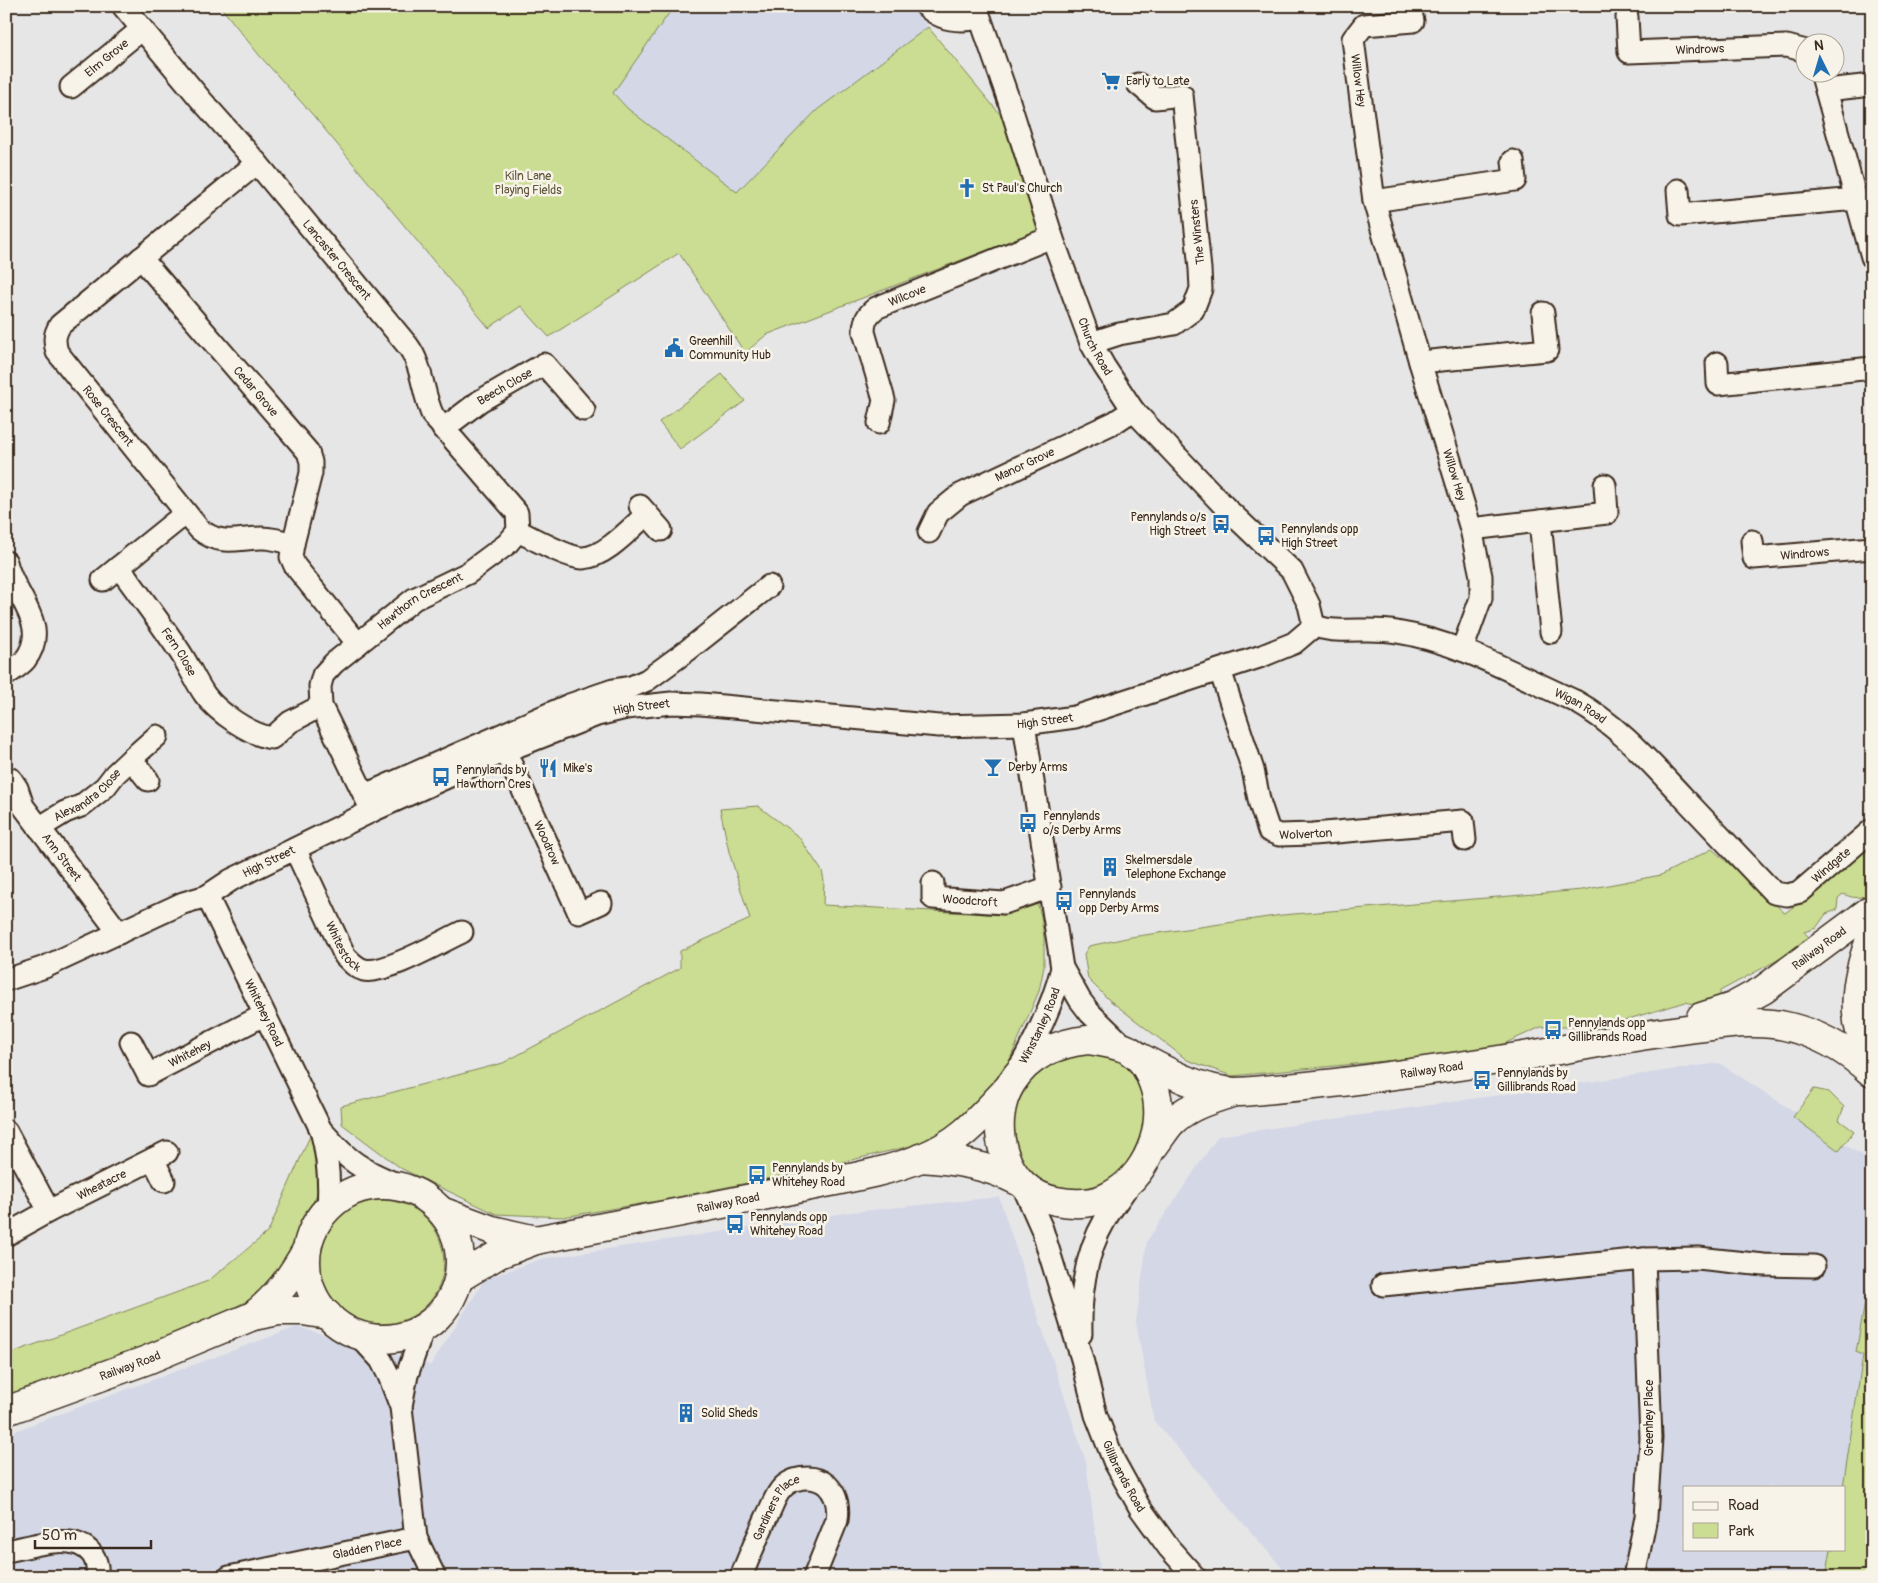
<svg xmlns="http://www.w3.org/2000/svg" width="1878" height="1583" font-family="Pangolin,sans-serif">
<rect width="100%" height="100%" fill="#e7e6e7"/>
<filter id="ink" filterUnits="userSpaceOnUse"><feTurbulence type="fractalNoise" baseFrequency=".02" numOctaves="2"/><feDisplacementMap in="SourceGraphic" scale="10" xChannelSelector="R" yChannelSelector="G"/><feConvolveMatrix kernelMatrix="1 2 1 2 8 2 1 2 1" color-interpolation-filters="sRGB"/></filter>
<g filter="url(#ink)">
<!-- built -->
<g fill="#d3d7e6" fill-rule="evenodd">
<polygon points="529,6 910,6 928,27 817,110 737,193 628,109"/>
<path d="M1719 1063 1872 1162V1385L1844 1577H1290L1154 1421 1136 1322 1147 1241 1218 1136ZM1684 1487H1844V1549H1684Z"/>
<polygon points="999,1197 1086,1462 1101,1577 6,1577 6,1435 41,1421 297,1327 431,1365 485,1279 541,1259 851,1212"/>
</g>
<!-- green -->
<g fill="#cadd92" stroke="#828458">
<polygon points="220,6 674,6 613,93 628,109 737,192 817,110 928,27 1004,119 1045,228 766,335 745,353 679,253 549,337 521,306 489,328 312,114 259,55"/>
<polygon points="722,374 745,401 680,449 659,422"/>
<polygon points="758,806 799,837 822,871 824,881 823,905 1005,915 1004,903 1036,899 1041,916 1044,938 1044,967 1039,991 997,1090 968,1116 928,1142 796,1173 663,1200 563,1217 496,1214 402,1169 342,1124 341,1106 503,1063 680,968 680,951 750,919 729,852 720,809"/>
<path d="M1872 839V892C1860 899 1855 899 1843 894L1838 898 1837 910 1826 914 1816 928 1804 932 1813 941 1720 991V997C1710 1004 1697 1006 1686 1002L1601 1027H1541L1488 1051 1232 1076 1187 1060 1108 999 1088 979 1084 954 1089 946 1131 937 1282 915 1582 890 1661 875 1712 849 1785 913 1841 872Z"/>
<polygon points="1074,1052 1109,1056 1118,1060 1126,1066 1139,1081 1147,1100 1143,1141 1125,1168 1110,1182 1082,1192 1049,1188 1031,1175 1013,1145 1014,1111 1024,1090 1036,1074 1046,1065"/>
<polygon points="1814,1089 1829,1092 1844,1107 1839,1120 1854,1131 1839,1151 1793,1117"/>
<polygon points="313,1129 321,1151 319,1189 282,1274 263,1293 223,1313 198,1328 6,1402 6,1355 208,1281 268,1232"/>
<circle cx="382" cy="1262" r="62"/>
<polygon points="1872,1264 1872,1528 1866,1577 1826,1577 1831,1549 1844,1549 1843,1487 1863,1355 1856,1352"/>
</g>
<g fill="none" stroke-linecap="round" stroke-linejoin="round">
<!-- minor casing -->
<g stroke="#3b2a1e" stroke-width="25">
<g id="minor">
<path id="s1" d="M123 6 202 101 257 163 408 346C423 366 422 393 433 416L517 513 518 531"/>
<path d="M926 6C941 21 960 22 979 18"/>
<path id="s2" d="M976 6 1008 98 1052 237 1091 343 1104 366 1133 410 1225 507 1292 571 1309 605 1314 626"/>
<path id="s3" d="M1410 8 1413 21 1364 25 1353 39 1374 201 1420 362 1471 529 1481 576V598L1462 650"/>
<path id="s4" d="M1627 17 1629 52 1787 46 1806 51"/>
<polyline points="1821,72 1872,257"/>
<path id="s5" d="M71 87 142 29"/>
<polyline points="1826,90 1872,85"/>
<path id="s6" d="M257 163 60 325C54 335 54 341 57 352L199 529C221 547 237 538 262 538 273 538 283 541 293 544L291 557 295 566 358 644"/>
<polyline points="1678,190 1680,215 1856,199"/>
<polyline points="1374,201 1515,180 1513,161"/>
<path id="s7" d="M141 258 308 452 311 462V473L293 544"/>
<polyline points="1091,343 1119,334 1174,324 1193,310 1201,289 1200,269 1182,95 1155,98 1138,84"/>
<polyline points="1420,362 1547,350 1543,313"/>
<polyline points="1717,363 1718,384 1872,368"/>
<path id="s8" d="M879 423 884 400 864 332C864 321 867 315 876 308L1052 237"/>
<path id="s9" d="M443 429 480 401 544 364 584 410"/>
<polyline points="640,506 661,530"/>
<path id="s10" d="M186 513 119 567C139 594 159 621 178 649 188 663 195 681 205 695 218 713 251 735 272 738L290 722 321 706"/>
<polyline points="1540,521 1551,632"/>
<polyline points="1471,529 1607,513 1605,485"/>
<path id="s11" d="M929 532 938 513 960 495 1115 422 1133 410"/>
<path id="s12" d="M1752 541 1754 558 1872 548"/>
<path d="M6 562C13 596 52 625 25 660 20 666 12 670 6 675"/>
<polyline points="103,580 119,567"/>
<path id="s13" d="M1314 626C1321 628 1329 630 1336 630 1357 631 1377 628 1397 632 1460 642 1518 676 1575 701 1618 725 1649 761 1683 797 1713 829 1744 861 1774 893L1787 895 1800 892 1872 830"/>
<path id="s14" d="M1220 670 1253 770 1260 804 1269 831 1279 835 1313 834 1463 821 1465 840"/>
<path id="s15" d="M505 751 579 913 601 903"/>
<polyline points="131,759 157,736"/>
<path id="s16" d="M11 779 17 788 23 806 119 933"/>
<polyline points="365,795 569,705 613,690 631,687 647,680 688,650 769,586"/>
<path id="s17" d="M372 811 321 706 320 686 323 675 334 663 414 599 468 573 507 544 518 531C532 538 570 559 583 558 605 557 631 528 647 514"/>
<path id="s18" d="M39 828 65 812 81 806 105 787 115 774 131 759 148 780"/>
<path id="s19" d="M295 849 345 956C351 962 356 968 364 970 384 975 441 942 462 932"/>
<path id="s20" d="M933 883V898L1004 903 1050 887"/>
<path id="s21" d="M207 896 321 1130C328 1156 330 1181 328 1208"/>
<polyline points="1062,968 1080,1000 1090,1013 1127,1049"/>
<path id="s22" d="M6 980 45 967 183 903 207 896 231 880 372 811 505 751 597 715 626 708 671 703 701 704 939 726 1024 724 1075 717 1262 656 1294 643 1314 626"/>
<path id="s23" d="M131 1042 148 1075 264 1015"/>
<path id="s24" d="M1020 1067C1038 1035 1053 1004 1062 968L1024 724"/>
<path d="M321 1130C328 1137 335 1146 343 1153 361 1170 384 1179 406 1188"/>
<polyline points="6,1131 49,1211"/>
<polyline points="153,1159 164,1181"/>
<path id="s25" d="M1023 1186 1042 1229 1082 1359 1096 1415 1114 1461 1140 1508 1169 1548 1195 1577"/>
<path id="s26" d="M6 1235 49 1211 167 1152"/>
<polyline points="1383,1285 1644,1259 1698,1258 1764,1265 1814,1266"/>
<polyline points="357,1334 381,1360 389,1376 401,1407 416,1538 435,1577"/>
<path d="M1081 1334C1080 1295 1085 1254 1105 1220 1111 1209 1120 1198 1127 1187"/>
<polyline points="401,1406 407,1375 424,1327"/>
<path d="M6 1551C31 1547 74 1530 92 1554 97 1561 98 1569 97 1577"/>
<path id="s27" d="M229 1577 416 1538"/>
<path id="s28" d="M741 1577C749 1556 758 1536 767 1516 771 1509 774 1499 779 1492 789 1477 813 1473 827 1485 837 1495 839 1507 837 1520L814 1577"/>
<polyline points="1634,1577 1646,1517 1651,1438 1644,1259"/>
</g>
</g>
<!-- major casing -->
<g stroke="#3b2a1e" stroke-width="31">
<g id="major">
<path d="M1872 935C1854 980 1849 1019 1872 1065"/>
<path id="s29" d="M1701 1017 1732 1007 1763 990 1872 909"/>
<path d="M1088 1040C1102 1042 1116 1044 1129 1050 1141 1057 1149 1071 1153 1083 1169 1125 1147 1180 1105 1198 1091 1204 1072 1204 1056 1201 1004 1192 985 1124 1012 1082 1029 1055 1058 1043 1088 1040Z"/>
<path id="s30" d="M1132 1053C1164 1070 1198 1090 1235 1092 1248 1092 1261 1090 1274 1089 1307 1086 1340 1083 1373 1078 1449 1068 1523 1057 1598 1043 1633 1037 1668 1031 1704 1027 1730 1024 1759 1020 1785 1026 1818 1033 1847 1050 1872 1073"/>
<path d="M1154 1146C1160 1138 1165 1130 1171 1123 1188 1105 1212 1100 1234 1092"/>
<path d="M920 1158C955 1160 987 1165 1018 1181"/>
<circle cx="383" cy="1262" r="77"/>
<polyline points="441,1211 492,1230 536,1240"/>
<path id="s31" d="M459 1278 499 1254 536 1240C623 1223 710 1207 796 1189 837 1180 882 1174 921 1158 961 1142 980 1118 1008 1088"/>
<path d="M253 1316C277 1297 292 1276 307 1249"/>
<path id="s32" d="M6 1411 147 1360 253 1316 279 1311H303L328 1315"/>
</g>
</g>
<!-- minor -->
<use href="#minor" stroke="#f7f3e8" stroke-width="21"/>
<!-- major -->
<use href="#major" stroke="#f7f3e8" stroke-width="28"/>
</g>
</g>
<!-- icons -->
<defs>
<g id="supermarket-bare" transform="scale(1.5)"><path d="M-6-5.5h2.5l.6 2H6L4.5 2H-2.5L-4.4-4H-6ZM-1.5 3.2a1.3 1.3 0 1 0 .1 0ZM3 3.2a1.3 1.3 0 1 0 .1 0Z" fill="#1f6fb2" stroke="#f7f3e8" stroke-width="2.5" paint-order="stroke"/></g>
<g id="church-bare" transform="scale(1.5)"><path d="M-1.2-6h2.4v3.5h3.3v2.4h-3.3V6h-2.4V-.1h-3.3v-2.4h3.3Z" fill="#1f6fb2" stroke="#f7f3e8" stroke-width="2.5" paint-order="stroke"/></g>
<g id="civic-bare" transform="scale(1.5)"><path d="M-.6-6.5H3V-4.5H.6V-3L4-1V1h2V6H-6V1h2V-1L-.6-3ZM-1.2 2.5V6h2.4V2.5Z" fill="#1f6fb2" stroke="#f7f3e8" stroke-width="2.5" paint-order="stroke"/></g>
<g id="bus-bare" transform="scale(1.5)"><path d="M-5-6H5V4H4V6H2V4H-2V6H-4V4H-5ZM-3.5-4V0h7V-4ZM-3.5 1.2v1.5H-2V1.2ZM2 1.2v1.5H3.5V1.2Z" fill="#1f6fb2" stroke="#f7f3e8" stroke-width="2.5" paint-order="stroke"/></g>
<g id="bar-bare" transform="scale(1.5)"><path d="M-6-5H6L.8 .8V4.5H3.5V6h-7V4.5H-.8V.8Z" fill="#1f6fb2" stroke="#f7f3e8" stroke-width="2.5" paint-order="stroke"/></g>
<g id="restaurant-bare" transform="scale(1.5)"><path d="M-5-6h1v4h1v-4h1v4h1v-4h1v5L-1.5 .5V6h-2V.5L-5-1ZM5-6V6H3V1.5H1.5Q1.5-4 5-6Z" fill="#1f6fb2" stroke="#f7f3e8" stroke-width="2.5" paint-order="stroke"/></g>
<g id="building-bare" transform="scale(1.5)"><path d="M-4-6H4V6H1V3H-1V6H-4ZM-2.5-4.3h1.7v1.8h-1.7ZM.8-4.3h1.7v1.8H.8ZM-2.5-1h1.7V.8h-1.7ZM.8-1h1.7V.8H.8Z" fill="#1f6fb2" stroke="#f7f3e8" stroke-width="2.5" paint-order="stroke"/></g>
</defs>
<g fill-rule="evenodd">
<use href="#supermarket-bare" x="1111" y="81"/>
<use href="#church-bare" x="967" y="188"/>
<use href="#civic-bare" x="674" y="348"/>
<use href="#bus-bare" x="1221" y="524"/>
<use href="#bus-bare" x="1266" y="536"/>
<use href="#bar-bare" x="993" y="767"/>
<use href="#restaurant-bare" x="548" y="768"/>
<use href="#bus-bare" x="441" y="777"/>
<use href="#bus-bare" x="1028" y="823"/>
<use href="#building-bare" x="1110" y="867"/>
<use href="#bus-bare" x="1064" y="901"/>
<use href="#bus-bare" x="1553" y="1030"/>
<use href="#bus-bare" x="1482" y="1080"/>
<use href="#bus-bare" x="757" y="1175"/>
<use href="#bus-bare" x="735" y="1224"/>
<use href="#building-bare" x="686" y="1413"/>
</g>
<g text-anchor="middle" stroke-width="5" stroke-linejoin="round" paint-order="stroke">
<!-- street labels -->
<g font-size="12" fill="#3b2a1e" stroke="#f7f3e8">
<text dy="4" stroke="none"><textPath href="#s4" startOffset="106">Windrows</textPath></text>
<text dy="4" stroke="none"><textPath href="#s5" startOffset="46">Elm Grove</textPath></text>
<text dy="4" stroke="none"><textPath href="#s3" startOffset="122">Willow Hey</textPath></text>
<text transform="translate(1197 232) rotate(-96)" y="4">The Winsters</text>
<text dy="4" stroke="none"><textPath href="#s1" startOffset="332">Lancaster Crescent</textPath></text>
<text dy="4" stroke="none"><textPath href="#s8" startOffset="156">Wilcove</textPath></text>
<text dy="4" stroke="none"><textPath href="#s2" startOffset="361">Church Road</textPath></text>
<text dy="4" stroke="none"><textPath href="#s9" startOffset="75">Beech Close</textPath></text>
<text dy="4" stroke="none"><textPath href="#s7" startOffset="176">Cedar Grove</textPath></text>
<text dy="4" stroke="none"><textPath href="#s6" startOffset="365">Rose Crescent</textPath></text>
<text dy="4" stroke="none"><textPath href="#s11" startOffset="121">Manor Grove</textPath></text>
<text dy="4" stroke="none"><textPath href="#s3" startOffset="529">Willow Hey</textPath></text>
<text dy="4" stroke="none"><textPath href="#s12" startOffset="68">Windrows</textPath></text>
<text dy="4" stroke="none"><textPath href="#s17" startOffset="271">Hawthorn Crescent</textPath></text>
<text dy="4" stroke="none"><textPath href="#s10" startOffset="190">Fern Close</textPath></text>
<text dy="4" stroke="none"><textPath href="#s13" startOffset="282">Wigan Road</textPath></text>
<text dy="4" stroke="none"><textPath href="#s22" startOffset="694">High Street</textPath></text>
<text dy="4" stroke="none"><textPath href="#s22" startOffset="1099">High Street</textPath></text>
<text dy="4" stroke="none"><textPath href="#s18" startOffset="59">Alexandra Close</textPath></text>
<text dy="4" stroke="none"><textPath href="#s14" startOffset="206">Wolverton</textPath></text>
<text dy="4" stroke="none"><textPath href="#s15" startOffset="101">Woodrow</textPath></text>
<text dy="4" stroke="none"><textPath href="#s16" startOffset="94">Ann Street</textPath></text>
<text dy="4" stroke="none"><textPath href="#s22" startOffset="289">High Street</textPath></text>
<text dy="4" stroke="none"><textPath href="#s13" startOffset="620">Windgate</textPath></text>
<text dy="4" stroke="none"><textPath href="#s20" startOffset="52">Woodcroft</textPath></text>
<text dy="4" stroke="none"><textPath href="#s19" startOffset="109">Whitestock</textPath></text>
<text dy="4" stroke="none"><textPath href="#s29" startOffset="138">Railway Road</textPath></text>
<text dy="4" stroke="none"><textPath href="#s21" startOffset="130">Whitehey Road</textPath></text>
<text dy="4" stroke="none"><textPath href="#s24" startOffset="46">Winstanley Road</textPath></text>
<text dy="4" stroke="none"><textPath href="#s23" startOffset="84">Whitehey</textPath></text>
<text dy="4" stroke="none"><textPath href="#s30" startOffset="309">Railway Road</textPath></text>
<text dy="4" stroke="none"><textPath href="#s26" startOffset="108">Wheatacre</textPath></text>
<text dy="4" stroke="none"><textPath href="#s31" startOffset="282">Railway Road</textPath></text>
<text dy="4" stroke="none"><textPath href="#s32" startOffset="132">Railway Road</textPath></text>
<text transform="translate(1649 1418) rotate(-90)" y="4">Greenhey Place</text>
<text dy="4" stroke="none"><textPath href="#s25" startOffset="308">Gillibrands Road</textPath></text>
<text dy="4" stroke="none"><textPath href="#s28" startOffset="79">Gardiners Place</textPath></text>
<text dy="4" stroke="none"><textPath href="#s27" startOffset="141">Gladden Place</textPath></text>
</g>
<!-- poi labels -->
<g font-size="12" fill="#3b2a1e" stroke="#f7f3e8" text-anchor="start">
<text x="1126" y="85">Early to Late</text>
<text x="982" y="192">St Paul's Church</text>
<text x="689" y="345">Greenhill<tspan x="689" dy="14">Community Hub</tspan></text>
<text x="1206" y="521" text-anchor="end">Pennylands o/s<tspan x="1206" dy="14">High Street</tspan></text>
<text x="1281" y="533">Pennylands opp<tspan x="1281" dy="14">High Street</tspan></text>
<text x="1008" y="771">Derby Arms</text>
<text x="563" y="772">Mike's</text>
<text x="456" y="774">Pennylands by<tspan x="456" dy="14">Hawthorn Cres</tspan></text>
<text x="1043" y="820">Pennylands<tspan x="1043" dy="14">o/s Derby Arms</tspan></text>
<text x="1125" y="864">Skelmersdale<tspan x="1125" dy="14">Telephone Exchange</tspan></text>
<text x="1079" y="898">Pennylands<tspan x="1079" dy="14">opp Derby Arms</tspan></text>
<text x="1568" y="1027">Pennylands opp<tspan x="1568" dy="14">Gillibrands Road</tspan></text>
<text x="1497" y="1077">Pennylands by<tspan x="1497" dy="14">Gillibrands Road</tspan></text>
<text x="772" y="1172">Pennylands by<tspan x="772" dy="14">Whitehey Road</tspan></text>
<text x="750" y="1221">Pennylands opp<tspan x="750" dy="14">Whitehey Road</tspan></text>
<text x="701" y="1417">Solid Sheds</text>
</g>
<!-- park labels -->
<g font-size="12" fill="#5f573b" stroke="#f7f3e8">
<text x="528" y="180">Kiln Lane<tspan x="528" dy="14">Playing Fields</tspan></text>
</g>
</g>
<!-- margin -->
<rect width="1878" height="1583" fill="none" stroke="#f7f3e8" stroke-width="25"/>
<rect x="12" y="12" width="1853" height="1558" fill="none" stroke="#3b2a1e" stroke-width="2" filter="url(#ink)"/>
<!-- legend -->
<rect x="1683" y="1486" width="162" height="65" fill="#f7f3e8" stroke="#aca397"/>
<rect x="1693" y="1502" width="25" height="8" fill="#f7f3e8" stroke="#aca397"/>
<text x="1728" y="1510" font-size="15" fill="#3b2a1e">Road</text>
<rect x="1693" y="1523" width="25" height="15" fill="#cadd92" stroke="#aca397"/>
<text x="1728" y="1536" font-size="15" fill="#3b2a1e">Park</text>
<!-- north arrow -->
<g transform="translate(1820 58) rotate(355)"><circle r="24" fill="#f7f3e8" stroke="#aca397"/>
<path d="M0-4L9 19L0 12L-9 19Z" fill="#1f6fb2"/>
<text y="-8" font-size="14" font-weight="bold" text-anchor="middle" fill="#3b2a1e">N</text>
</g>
<!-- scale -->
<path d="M35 1540v8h116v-8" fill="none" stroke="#3b2a1e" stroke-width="2.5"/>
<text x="42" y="1540" font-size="15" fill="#3b2a1e" stroke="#f7f3e8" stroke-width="4" paint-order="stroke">50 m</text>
</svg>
